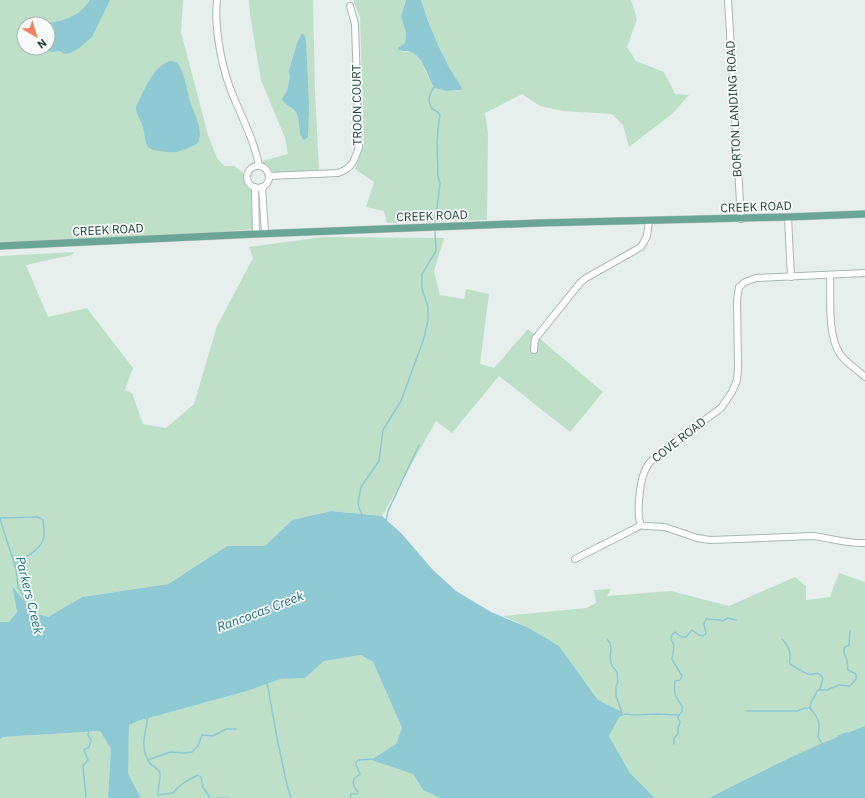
<svg xmlns="http://www.w3.org/2000/svg" width="865" height="798" font-family="'IBM Plex Sans',sans-serif">
<rect width="100%" height="100%" fill="#e6efeb"/>
<!-- green -->
<g fill="#bfe0c8" fill-rule="evenodd">
<path d="M0 0H183L181 32 208 135 217 158 224 166H234L246 175V181L252 189V229L149 239 0 243ZM24 24H48V48H24Z"/>
<polygon points="249,0 313,0 315,90 319,171 275,173 263,163 262,161 288,154 285,138 261,80 250,15"/>
<path d="M354 0H406L401 16 406 34 405 43 398 48V50C403 53 409 50 415 54 430 67 425 93 451 91 455 91 459 91 462 88 458 85 457 79 454 75 440 52 429 26 421 0H631L637 19 627 47 636 61 664 72 675 94 689 95 672 114 629 147 623 125 612 114 563 111 540 106 522 94 485 113 488 133 487 220 387 223 384 211 366 207 374 182 355 169 364 144 360 17 354 3Z"/>
<polygon points="323,237 444,238 434,271 440,295 464,299 466,289 489,294 480,364 494,368 528,329 603,392 570,432 499,376 452,433 436,421 382,516 331,511 292,520 265,546 227,546 168,584 82,597 48,617 33,612 12,587 17,612 9,622 0,622 0,256 75,252 72,255 26,265 48,317 87,308 133,368 125,390 132,393 143,424 166,428 194,404 217,326 253,258 249,247"/>
<polygon points="839,573 865,582 865,726 837,737 766,769 709,798 655,798 630,773 609,736 621,712 598,700 559,646 529,628 503,616 587,608 596,603 594,590 611,589 607,596 671,591 729,606 795,577 806,586 806,600 830,597"/>
<polygon points="361,655 373,662 402,728 396,744 371,760 413,774 423,790 440,798 141,798 127,774 129,725 138,721 247,691 281,679 305,678 324,661"/>
<polygon points="100,731 111,749 108,798 0,798 0,739 3,737"/>
</g>
<!-- water -->
<g fill="#8ec9d4">
<path d="M90 0H110L92 37 79 48 70 53 64 54 60 51 51 52 42 48H48V24H43C63 21 78 18 90 0Z"/>
<path d="M406 0H421L428 21 439 47 449 67 462 88 461 90 446 91 435 88C427 78 425 60 413 53 408 50 402 52 398 50V48L405 43 406 34 401 16Z"/>
<path d="M302 33 305 36 306 41 309 106 308 137 304 140C297 134 301 120 296 112 292 106 285 106 282 99L287 91 290 77 289 71 297 43Z"/>
<path d="M170 61 177 62C185 74 186 87 190 101 194 113 204 131 198 143 194 146 181 151 177 152 171 153 153 151 149 148 144 143 145 133 143 127 141 120 135 113 136 106 145 90 152 67 170 61Z"/>
<polygon points="331,511 382,516 401,533 433,570 456,591 491,612 529,628 559,646 598,700 622,712 609,736 630,773 655,798 440,798 423,790 413,774 371,760 396,744 402,728 373,662 361,655 324,661 305,678 281,679 247,691 138,721 129,725 128,774 141,798 108,798 111,749 100,731 3,737 0,739 0,622 9,622 17,612 12,586 33,612 48,617 82,597 168,584 227,546 265,546 292,520"/>
<path d="M865 726V798H709C760 772 811 746 865 726Z"/>
</g>
<g fill="none" stroke-linecap="round" stroke-linejoin="round">
<!-- stream -->
<g stroke="#8ec9d4" stroke-width="1.5">
<path d="M435 86C429 94 427 100 432 109L438 112 440 115 438 128 437 143 438 177 440 183 435 224"/>
<polyline points="362,515 362,514 359,508 358,503 361,487 379,461 383,430 401,401 424,338 428,320 428,307 422,289 422,274 436,251 435,232"/>
<path d="M0 518 38 517 43 520C44 525 44 531 44 536 43 549 24 558 14 565"/>
<polyline points="0,519 16,569 18,587 24,597 24,603"/>
<polyline points="386,521 388,511 419,445"/>
<polyline points="607,639 610,643 611,650 610,658 612,666 617,672 618,682 616,686 616,696 622,713 621,715"/>
<path d="M782 639C786 643 790 649 790 655 791 659 788 660 790 664 795 667 802 672 808 674 815 676 817 669 823 678L820 689"/>
<polyline points="267,682 277,738 287,785 291,798"/>
<polyline points="747,711 797,711 805,708 810,708"/>
<path d="M679 715 682 712V706C676 697 673 694 675 681L680 680 682 676 672 659 674 646 671 638 672 635 675 632 682 637H686L692 630 699 635 703 636 706 634 704 624 706 619 720 620 722 621 728 618 736 620"/>
<polyline points="619,716 626,714 633,715 657,714 679,715"/>
<path d="M148 717C145 733 140 748 149 762 152 767 158 767 160 773 161 780 157 788 158 795L173 793C180 784 188 780 198 775L201 777 203 787 210 798"/>
<polyline points="838,736 847,733"/>
<polyline points="674,744 674,738 678,734 678,729 680,722 678,718 679,715"/>
<path d="M822 744 818 737C820 723 820 720 810 708L811 702 818 690H827L839 685 850 686 856 679V674L848 670 847 660 844 653V648L849 645 850 631"/>
<polyline points="148,760 170,752 184,753 192,752 198,746 202,735 213,736 226,729 236,729"/>
<polyline points="86,798 83,766 88,760 84,750 89,747 91,740 88,735 89,730"/>
<polyline points="214,798 230,798"/>
<path d="M350 798 351 794H357L358 792C355 788 352 785 354 779L360 774 356 765V762L359 760 373 759"/>
</g>
<!-- minor casing -->
<g stroke="#a8b8b2" stroke-width="8">
<g id="minor">
<path d="M217 0C214 26 221 63 230 88 240 114 254 139 259 166"/>
<polyline points="728,0 741,219"/>
<circle cx="258" cy="177" r="11"/>
<path d="M269 176 338 173C352 168 354 162 359 147L355 24 350 6"/>
<polyline points="255,187 256,234"/>
<polyline points="262,187 265,233"/>
<polyline points="788,217 791,277"/>
<path d="M865 273 756 278 745 282 739 287 737 300 738 368 737 380 732 392 721 408 655 457C650 462 646 466 644 473 640 483 636 516 641 525L644 526 665 527 697 538 710 540 813 536C831 538 847 544 865 543"/>
<path d="M830 275C831 299 827 334 840 354 846 363 857 369 865 377"/>
<polyline points="534,350 535,339 580,283 586,278 641,247 647,236 649,221"/>
<polyline points="575,559 634,529 641,525"/>
</g>
</g>
<!-- major casing -->
<g stroke="#c2cac8" stroke-width="8">
<polyline id="major" points="0,246 256,234 538,223 788,217 865,214"/>
</g>
<!-- minor -->
<use href="#minor" stroke="#fff" stroke-width="6"/>
<!-- major -->
<use href="#major" stroke="#6aa596" stroke-width="7"/>
</g>
<g text-anchor="middle" stroke-width="3.5" stroke-linejoin="round" paint-order="stroke">
<!-- street labels -->
<g font-size="12" fill="#24423a" stroke="#f7fbf9">
<text transform="translate(357 105) rotate(-91)" y="4">TROON COURT</text>
<text transform="translate(734 109) rotate(-93)" y="4">BORTON LANDING ROAD</text>
<text transform="translate(756 207) rotate(-2)" y="4">CREEK ROAD</text>
<text transform="translate(432 216) rotate(-2)" y="4">CREEK ROAD</text>
<text transform="translate(108 230) rotate(-3)" y="4">CREEK ROAD</text>
<text transform="translate(679 440) rotate(-38)" y="4">COVE ROAD</text>
</g>
<!-- water labels -->
<g font-size="13" font-style="italic" fill="#1c6f80" stroke="#f7fbf9">
<text transform="translate(30 595) rotate(76)" y="5">Parkers Creek</text>
<text transform="translate(260 611) rotate(-21)" y="5">Rancocas Creek</text>
</g>
</g>
<!-- north arrow -->
<g transform="translate(36 36) rotate(142)"><circle r="19" fill="#f7fbf9" stroke="#a3b1ad"/>
<path d="M0-3L7 15L0 10L-7 15Z" fill="#f4845f"/>
<text y="-6" font-size="11" font-weight="bold" text-anchor="middle" fill="#24423a">N</text>
</g>
</svg>
